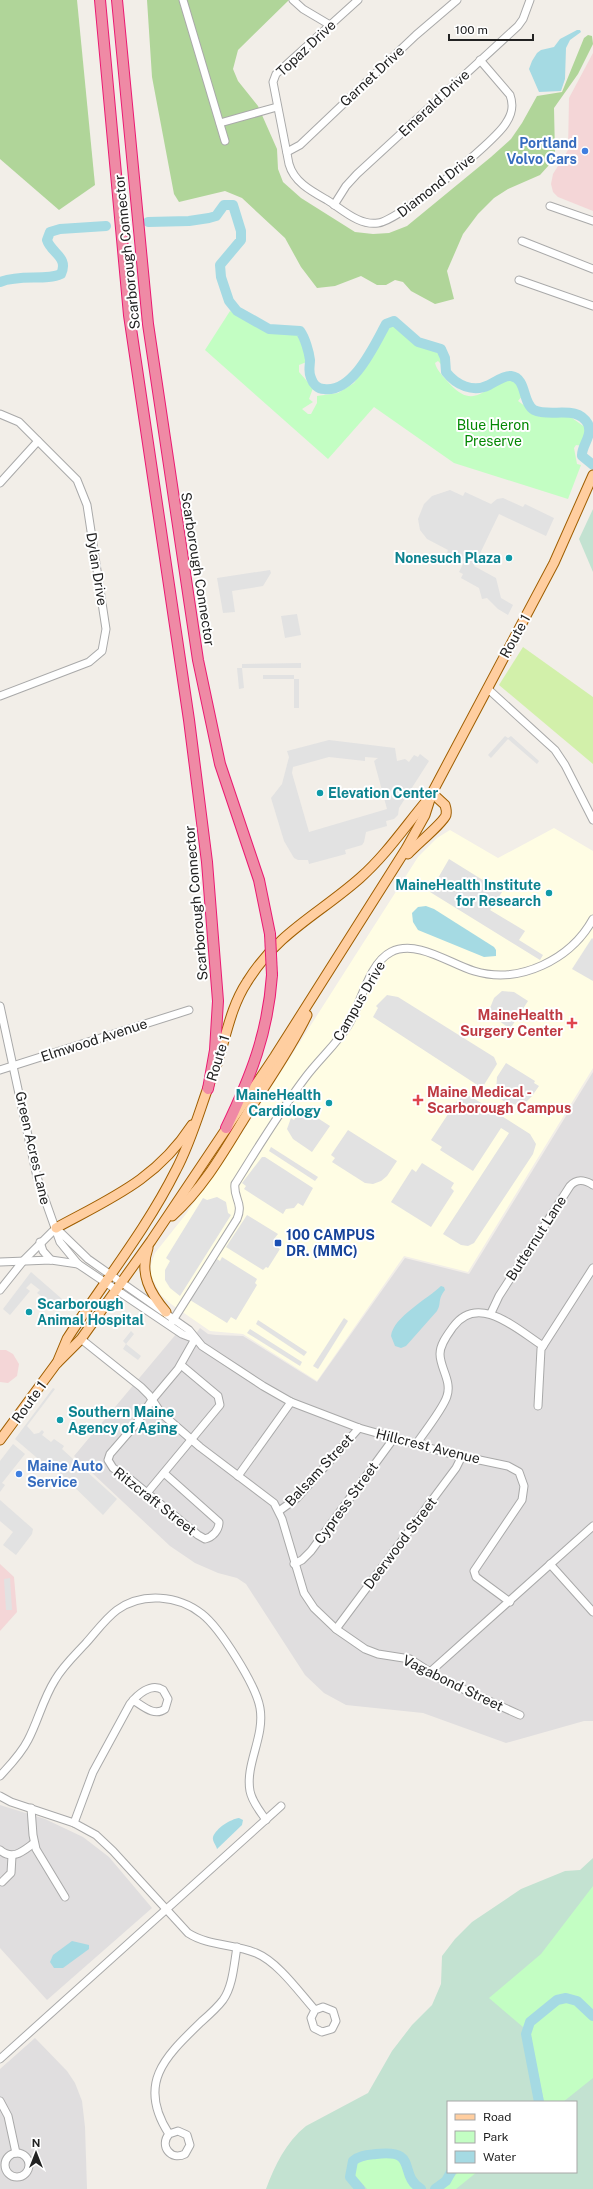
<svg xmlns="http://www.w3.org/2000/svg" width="593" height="2189" font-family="'Public Sans',sans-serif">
<rect width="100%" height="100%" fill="#f2eee8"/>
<!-- residential -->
<g fill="#e0dedf">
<polygon points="593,1072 593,1721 584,1721 506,1743 423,1713 346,1705 324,1693 305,1675 246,1584 237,1578 218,1573 195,1563 170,1546 74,1456 177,1333 190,1342 200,1328 208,1334 216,1335 243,1336 317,1382 405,1258 469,1274"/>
<polygon points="0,1805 45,1819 83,1837 109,1857 152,1908 47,2000 0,1948"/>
<polygon points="35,2038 67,2071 75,2083 82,2101 85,2127 87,2189 0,2189 0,2069"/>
</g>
<!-- commercial -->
<g fill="#f4d6d7">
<polygon points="593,53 593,211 558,197 553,192 551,184 553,174 568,150 569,98"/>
<polygon points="0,1350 6,1350 13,1354 19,1364 17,1376 8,1383 0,1382"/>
<polygon points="0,1564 14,1577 17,1612 0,1631"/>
</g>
<!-- education -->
<polygon fill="#fffde4" points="554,828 593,851 593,1068 468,1272 404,1256 317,1381 243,1334 210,1331 171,1304 161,1295 151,1276 151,1264 155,1253 186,1214 242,1133 418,857 437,838 450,830 498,858"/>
<!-- grass -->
<polygon fill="#d2f0aa" points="523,647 593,697 593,764 499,685"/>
<!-- forest -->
<g fill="#b0d599">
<polygon points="0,0 77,0 95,185 59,210 0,159"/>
<polygon points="147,0 289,0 238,50 233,69 238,81 258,106 277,149 278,169 283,182 301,198 355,232 373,234 389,233 407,226 491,157 511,139 522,123 537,96 562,92 584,38 588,35 592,36 593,44 578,74 554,108 555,154 550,164 540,175 508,189 494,198 478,214 463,234 447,271 454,299 435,304 411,291 403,282 395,280 386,285 377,285 361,276 335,286 317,288 301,267 285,238 242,198 225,191 179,202 174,194 152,77"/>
</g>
<!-- wetland -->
<g fill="#c3e2d1" fill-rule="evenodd">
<polygon points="593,509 593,572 579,539"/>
<path d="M593 1858V2189H266C275 2165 286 2142 306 2126L368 2093 392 2051 412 2025 432 2005 441 1984 442 1956 455 1939 472 1922 521 1889 565 1871 580 1870ZM448 2102H576V2172H448Z"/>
</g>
<!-- park -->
<g fill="#c3fec3">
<path d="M230 311 273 333 296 332 309 361 299 365V372L313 388 309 399 313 402 302 409 308 414H311L317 403V396L338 393 354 383 381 342 385 330 390 326 398 328C403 334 411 344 420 347 428 349 434 350 441 355V364L438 361 435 363C437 371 444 377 449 383 477 414 485 381 514 380L523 395 518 401 540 417 557 414 568 415 586 428 587 433 584 437 583 446 576 445 574 448 577 464 581 465 568 499 454 463 374 407 328 459 205 350Z"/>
<polygon points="593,1886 593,2078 563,2102 544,2102 530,2033 489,1998 541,1954"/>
<path d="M391 2157 398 2159 414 2189H367L356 2177 353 2168C358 2157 380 2158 391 2157Z"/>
<polygon points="458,2172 477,2172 456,2189 444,2189"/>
</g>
<!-- parking -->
<g fill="#e2e2e2" fill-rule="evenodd">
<polygon points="450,490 463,496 465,492 491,504 497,499 503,498 523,507 525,504 554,518 546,536 499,514 474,566 496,578 501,598 513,605 508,615 498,609 487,598 482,599 479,588 461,578 463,574 459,572 464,562 447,553 448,550 427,539 420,530 418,519 424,504 432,496"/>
<polygon points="270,570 271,573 263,586 232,591 235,612 223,613 217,578"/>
<polygon points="297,614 301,635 285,638 281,616"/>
<polygon points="301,663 301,668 242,668 244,688 239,689 237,668 242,668 242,664"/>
<polygon points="263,675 294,675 294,679 299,679 299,708 294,708 294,679 263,679"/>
<polygon points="505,736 508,738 511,736 539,761 537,764 508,739 491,758 488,755"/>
<path d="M329 740 395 748 397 761 405 759 409 762 414 755 418 757 420 754 429 761 399 808 398 815 394 819 386 821 387 826 366 832 364 842 362 845 345 850 346 854 309 864 308 860H298L294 858 284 841 271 798 282 784 289 757 287 751ZM329 757 365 761V757L378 758 374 761 387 809 309 832 292 773 293 767Z"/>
<polygon points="449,859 502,892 490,910 525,931 519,940 543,955 540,960 430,892"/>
<polygon points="592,938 593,939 593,981 572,969"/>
<polygon points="502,991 514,992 528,1001 510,1029 494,1017 490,1008 494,998"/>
<polygon points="387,995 398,997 494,1057 497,1064 482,1088 373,1017 378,1008 376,1006"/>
<polygon points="506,1063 535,1081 534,1083 539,1086 532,1096 525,1103 518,1105 508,1103 502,1100 496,1092 497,1077"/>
<polygon points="470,1096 530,1134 536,1144 533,1154 474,1243 468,1246 461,1245 443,1234 509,1133 501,1128 473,1171 440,1150 442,1147 431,1140 456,1102 461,1098"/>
<polygon points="302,1108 330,1126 312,1152 293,1139 287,1129 291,1118 294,1120"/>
<polygon points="348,1130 397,1161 387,1176 381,1181 373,1184 365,1183 332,1162 335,1158 331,1155"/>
<polygon points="271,1147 318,1177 315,1181 269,1151"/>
<polygon points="262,1157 265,1157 313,1188 303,1206 298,1203 294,1208 286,1209 283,1214 244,1189 246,1186 242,1183"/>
<polygon points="422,1163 454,1183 451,1188 454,1191 431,1227 391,1202 412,1169 416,1172"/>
<polygon points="217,1197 226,1202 228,1213 231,1215 180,1296 170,1288 165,1280 165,1270 170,1261 166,1258 203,1198 207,1200"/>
<polygon points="247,1215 278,1234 274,1239 275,1246 280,1249 268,1268 266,1267 263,1270 226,1247"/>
<polygon points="222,1257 257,1279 255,1283 257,1285 236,1320 231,1317 227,1323 190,1300 217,1259 220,1261"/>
<polygon points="31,1272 62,1299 60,1303 58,1303 55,1306 37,1293 40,1290 31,1283 26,1288 30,1291 10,1315 3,1309"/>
<polygon points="344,1318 348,1321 318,1369 313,1366"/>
<polygon points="258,1320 307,1352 304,1356 256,1324"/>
<polygon points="250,1329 302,1362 300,1366 247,1333"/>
<polygon points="131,1331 134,1334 126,1344 141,1356 138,1360 123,1349 126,1344 123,1341"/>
<polygon points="53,1388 55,1389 27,1426 34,1434 39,1433 42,1430 44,1432 42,1435 51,1442 54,1439 64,1446 62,1449 117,1499 103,1515 59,1472 50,1469 15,1439"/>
<polygon points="13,1444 25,1454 2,1483 5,1485 0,1492 0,1461"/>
<polygon points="0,1500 33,1529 32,1534 16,1555 3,1545 13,1532 0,1521"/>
<polygon points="10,1578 12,1610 6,1610 4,1579"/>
</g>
<!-- water -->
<g fill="#a5dae3">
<polygon points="577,30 580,30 581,32 570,40 566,48 565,79 561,91 539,92 529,69 532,61 537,53 541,50 554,47 560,39"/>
<polygon points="426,906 434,909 494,947 496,950 496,956 484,957 418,930 413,922 412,913 418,907"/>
<path d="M441 1286 444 1287 445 1290C437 1300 442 1303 437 1311L406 1346 401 1348 395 1346 391 1336C393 1317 429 1298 441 1286Z"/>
<path d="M239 1818 243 1820 242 1825 217 1849C216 1845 212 1841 213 1837 216 1828 231 1819 239 1818Z"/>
<polygon points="72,1941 89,1945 89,1949 63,1968 54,1968 50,1962 53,1955"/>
</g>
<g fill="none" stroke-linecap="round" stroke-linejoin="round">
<!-- river -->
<g stroke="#a5dae3" stroke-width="10">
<path d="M148 222 189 221 209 218 216 216 224 205H233L241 231V240L220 265 221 277 229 301 237 311 269 329 300 331C305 338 309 352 310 360 310 366 308 372 311 378 313 384 318 389 324 389 353 393 374 346 386 324L394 321 418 342 441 349 445 358 446 372C456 385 473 393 489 385 495 382 504 375 511 376 527 378 522 403 534 410 551 418 577 404 588 424 593 436 581 446 582 456L593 465"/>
<path d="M0 282C20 274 46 281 61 274 69 257 51 253 47 240L50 232 60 229 106 226"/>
<polyline points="539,2102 526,2034 530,2022 557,2000 566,1998 577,2001 593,2016"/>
<path d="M360 2189 350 2177 353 2161C360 2155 368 2155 376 2154 420 2149 397 2174 421 2189"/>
<polyline points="435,2189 446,2181 451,2172"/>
</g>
<!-- minor casing -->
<g stroke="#a9a9a9" stroke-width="9">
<g id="minor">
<polyline points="183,0 225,141"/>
<polyline points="293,0 303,9 330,25"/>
<path d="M358 0 276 74 273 82 289 164C294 182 311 191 327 200 342 209 359 226 378 223 398 221 495 142 506 123 512 114 514 106 510 95L480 60"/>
<polyline points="220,123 277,107"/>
<polyline points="287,152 300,145 416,35 457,0"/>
<polyline points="334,205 346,186 357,174 518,26 523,19 530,0"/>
<polyline points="550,206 593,221"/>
<polyline points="522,241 593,269"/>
<polyline points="519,280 593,306"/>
<polyline points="0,414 19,422 77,480 87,505 106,629 102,651 89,662 0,696"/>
<polyline points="0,483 38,441"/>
<polyline points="487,688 555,750 565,765 593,820"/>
<polyline points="0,1006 37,1177 60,1242 78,1264 182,1334 195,1339"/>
<polyline points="0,1070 189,1010"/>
<polyline points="56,1228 88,1259 189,1330 202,1346 263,1386 291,1402 359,1428 451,1454 508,1466 519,1472 524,1486 522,1500 474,1571 476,1577 510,1602"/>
<polyline points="40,1242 43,1251 51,1260"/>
<polyline points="0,1262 51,1260 78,1264"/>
<polyline points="0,1290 24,1260 56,1228"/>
<path d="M491 1313 499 1296 570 1186C577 1178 585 1180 593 1185"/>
<path d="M170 1325 237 1219C244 1203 233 1198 235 1184 257 1149 280 1111 305 1078 319 1059 337 1044 349 1024 361 1003 369 963 391 952 417 939 450 964 474 971 520 985 571 959 593 919"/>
<polyline points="81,1339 141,1387 149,1395 161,1413 200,1447 274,1503 282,1519 304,1593 314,1608 336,1629 365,1649 378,1654 410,1659 441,1679 520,1715"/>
<polyline points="538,1406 541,1349 593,1268"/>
<path d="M416 1444C424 1433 444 1407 447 1396 452 1381 440 1368 440 1354 440 1344 448 1334 453 1327 478 1292 518 1330 543 1346"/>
<path d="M164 1473 219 1522C219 1530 213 1537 205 1539L198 1535 130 1479 113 1468 108 1460 110 1454 136 1424 152 1400 178 1369 195 1339"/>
<polyline points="238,1476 291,1402"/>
<polyline points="147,1493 220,1405 218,1396 181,1365"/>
<polyline points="279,1511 297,1498 359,1428"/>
<polyline points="294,1564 302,1560 311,1551 394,1438"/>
<polyline points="550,1564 593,1612"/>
<polyline points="336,1629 456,1468 462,1456"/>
<polyline points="430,1672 593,1526"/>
<path d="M0 1776C10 1765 21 1754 28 1740 38 1721 43 1699 55 1680 63 1666 75 1655 86 1643 96 1632 105 1619 117 1610 142 1592 178 1595 202 1614 220 1628 256 1685 260 1708 265 1737 245 1764 250 1791 252 1802 260 1811 266 1820"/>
<path d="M0 1796 11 1802 74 1823 96 1835 113 1851 188 1933C208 1946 234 1944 256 1953 278 1962 299 1992 315 2010L311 2018 314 2028 322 2032 332 2029 336 2021 333 2011 323 2007 315 2010"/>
<polyline points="31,1808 33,1835 36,1849 65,1897"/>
<path d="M74 1823 93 1772 130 1704C137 1695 151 1682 163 1690L168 1699 165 1709C154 1717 143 1706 133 1700"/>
<path d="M0 1850C13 1861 23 1851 34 1843"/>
<polyline points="2,1882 11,1873 12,1856"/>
<polyline points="0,2059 281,1806"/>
<polyline points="0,2101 8,2116 16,2153"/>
<path d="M169 2134 178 2131 187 2135 190 2145 185 2154C171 2161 159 2146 169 2134 136 2083 166 2056 201 2022 209 2015 217 2008 223 2000 233 1986 234 1964 237 1947"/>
<circle cx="17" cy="2165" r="12"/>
</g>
</g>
<!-- major casing -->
<g stroke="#9f5e00" stroke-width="11">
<g id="major">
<path d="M408 854C415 846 444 822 446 815 447 811 446 808 445 805L432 793"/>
<path d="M216 1067C226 1038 230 1008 247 982 278 932 318 915 360 878 387 854 406 825 429 798"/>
<path d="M172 1216C205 1187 227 1146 250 1109 270 1078 291 1048 307 1015"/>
<path d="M56 1228C111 1198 156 1180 192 1125"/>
<path d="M148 1248C139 1274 150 1293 166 1312"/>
<path d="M57 1363 67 1339C103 1283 146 1230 176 1170 191 1142 199 1112 210 1082"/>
<polyline points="0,1440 56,1364 81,1339 151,1241 275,1056 406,849 425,815 432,793 554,563 593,475"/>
</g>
</g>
<!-- highway casing -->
<g stroke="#eb1a72" stroke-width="12">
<g id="highway">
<polyline points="100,0 129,315 189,720 207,862 218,1001 215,1050 208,1089"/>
<polyline points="117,0 148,324 198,660 220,764 259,880 270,934"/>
<path d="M226 1128C251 1076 268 1033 272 975"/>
</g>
</g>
<!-- minor -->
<use href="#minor" stroke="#fff" stroke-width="7"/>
<!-- major -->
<use href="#major" stroke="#ffcea0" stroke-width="9"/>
<!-- highway -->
<use href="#highway" stroke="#ef8aa5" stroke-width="10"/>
<!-- highway-bridge casing -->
<g stroke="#eb1a72" stroke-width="12" stroke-linecap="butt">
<polyline id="highway-bridge" points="270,934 272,975"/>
</g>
<!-- highway-bridge -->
<use href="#highway-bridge" stroke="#ef8aa5" stroke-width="10"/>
</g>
<!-- markers -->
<g fill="#3f7fe0" stroke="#fff" stroke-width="1.5">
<circle cx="585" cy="151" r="4"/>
<circle cx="19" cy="1474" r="4"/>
</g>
<g fill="#0f9aa8" stroke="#fff" stroke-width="1.5">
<circle cx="509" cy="558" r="4"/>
<circle cx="320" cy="793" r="4"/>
<circle cx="549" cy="893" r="4"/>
<circle cx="329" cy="1103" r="4"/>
<circle cx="29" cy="1312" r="4"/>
<circle cx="60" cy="1420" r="4"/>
</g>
<g fill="#e0444e" stroke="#fff" stroke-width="1.5">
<path d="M570 1017h4v4h4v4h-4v4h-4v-4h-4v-4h4z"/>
<path d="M416 1094h4v4h4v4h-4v4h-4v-4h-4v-4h4z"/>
</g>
<rect fill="#1a4fb4" stroke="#fff" stroke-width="1.5" x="274" y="1239" width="8" height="8" rx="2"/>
<g text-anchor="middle" stroke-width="4" stroke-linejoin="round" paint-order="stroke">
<!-- street labels -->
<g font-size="14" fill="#222" stroke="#fff">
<text transform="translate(306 48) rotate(-43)" y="5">Topaz Drive</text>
<text transform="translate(372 76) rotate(-43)" y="5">Garnet Drive</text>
<text transform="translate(434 103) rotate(-43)" y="5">Emerald Drive</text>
<text transform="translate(436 185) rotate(-38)" y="5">Diamond Drive</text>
<text transform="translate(127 252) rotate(-96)" y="5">Scarborough Connector</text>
<text transform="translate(97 569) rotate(81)" y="5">Dylan Drive</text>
<text transform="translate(198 569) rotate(81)" y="5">Scarborough Connector</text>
<text transform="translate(515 636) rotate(-61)" y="5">Route 1</text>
<text transform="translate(196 903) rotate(-95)" y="5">Scarborough Connector</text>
<text transform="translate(359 1001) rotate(-60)" y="5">Campus Drive</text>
<text transform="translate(94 1040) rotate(-18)" y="5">Elmwood Avenue</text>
<text transform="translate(218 1058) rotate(-73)" y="5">Route 1</text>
<text transform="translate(33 1148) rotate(77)" y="5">Green Acres Lane</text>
<text transform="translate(536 1238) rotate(-57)" y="5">Butternut Lane</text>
<text transform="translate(29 1402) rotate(-54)" y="5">Route 1</text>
<text transform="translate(428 1446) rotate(14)" y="5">Hillcrest Avenue</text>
<text transform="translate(319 1470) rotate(-47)" y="5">Balsam Street</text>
<text transform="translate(155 1501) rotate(38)" y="5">Ritzcraft Street</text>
<text transform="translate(346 1503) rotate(-54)" y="5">Cypress Street</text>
<text transform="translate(400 1543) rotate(-53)" y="5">Deerwood Street</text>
<text transform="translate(453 1683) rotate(26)" y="5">Vagabond Street</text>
</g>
<!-- shop labels -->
<g font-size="14" font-weight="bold" fill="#366cbe" stroke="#fff" text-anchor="end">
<text x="577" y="148">Portland<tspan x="577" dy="16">Volvo Cars</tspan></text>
<text x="27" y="1471" text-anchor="start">Maine Auto<tspan x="27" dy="16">Service</tspan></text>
</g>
<!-- park labels -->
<g font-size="14" fill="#038803" stroke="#fff">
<text x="493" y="430">Blue Heron<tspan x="493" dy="16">Preserve</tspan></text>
</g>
<!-- culture labels -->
<g font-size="14" font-weight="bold" fill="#0d838f" stroke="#fff" text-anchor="end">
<text x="501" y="563">Nonesuch Plaza</text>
<text x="328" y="798" text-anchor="start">Elevation Center</text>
<text x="541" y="890">MaineHealth Institute<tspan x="541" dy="16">for Research</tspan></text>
<text x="321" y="1100">MaineHealth<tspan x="321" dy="16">Cardiology</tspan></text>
<text x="37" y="1309" text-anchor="start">Scarborough<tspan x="37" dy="16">Animal Hospital</tspan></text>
<text x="68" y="1417" text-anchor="start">Southern Maine<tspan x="68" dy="16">Agency of Aging</tspan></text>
</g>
<!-- health labels -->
<g font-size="14" font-weight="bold" fill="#be3a42" stroke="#fff" text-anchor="end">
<text x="563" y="1020">MaineHealth<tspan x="563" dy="16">Surgery Center</tspan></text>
<text x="427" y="1097" text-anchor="start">Maine Medical -<tspan x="427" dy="16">Scarborough Campus</tspan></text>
</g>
<!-- transit labels -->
<g font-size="14" font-weight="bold" fill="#164399" stroke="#fff" text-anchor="start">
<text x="286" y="1240">100 CAMPUS<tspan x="286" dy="16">DR. (MMC)</tspan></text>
</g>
</g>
<!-- legend -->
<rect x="447" y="2101" width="130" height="72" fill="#ffffff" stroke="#a7a7a7"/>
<rect x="455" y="2114" width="20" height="6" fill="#ffcea0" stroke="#a7a7a7"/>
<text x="483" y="2121" font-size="12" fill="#222222">Road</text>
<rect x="455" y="2131" width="20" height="12" fill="#c3fec3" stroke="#a7a7a7"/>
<text x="483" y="2141" font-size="12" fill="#222222">Park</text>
<rect x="455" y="2151" width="20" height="12" fill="#a5dae3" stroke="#a7a7a7"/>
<text x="483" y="2161" font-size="12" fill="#222222">Water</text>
<!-- north arrow -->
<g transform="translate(36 2153)" stroke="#ffffff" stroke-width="3" paint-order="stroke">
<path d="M0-3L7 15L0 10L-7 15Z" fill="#222222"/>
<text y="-6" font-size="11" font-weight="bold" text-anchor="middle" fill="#222222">N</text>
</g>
<!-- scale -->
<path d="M449 34v6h84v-6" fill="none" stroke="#222222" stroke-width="2"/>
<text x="455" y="34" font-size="12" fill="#222222" stroke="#ffffff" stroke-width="3" paint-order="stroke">100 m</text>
</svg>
